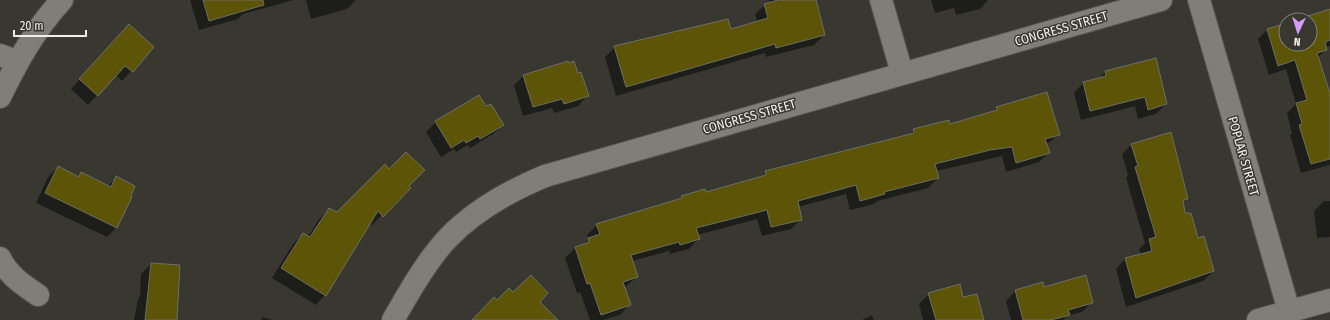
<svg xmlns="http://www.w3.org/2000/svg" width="1330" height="320" font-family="'Fira Sans Condensed',sans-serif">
<rect width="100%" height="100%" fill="#383831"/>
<!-- shadow -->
<g fill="#0007">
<polygon points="190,0 293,0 243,14 238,19 199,30"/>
<polygon points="306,0 356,0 347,9 311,19"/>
<polygon points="769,0 814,0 824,35 814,45 766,57 765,53 616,96 605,57 615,47 730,30 757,22 755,14 765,5 770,3"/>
<polygon points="931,0 988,0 980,9 956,15 954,8 935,13"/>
<polygon points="1330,10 1330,46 1325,47 1326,50 1317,58 1330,97 1330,165 1301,173 1290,135 1292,133 1287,113 1296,104 1286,69 1269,75 1258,39 1267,30 1286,24 1286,44 1310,44 1310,20 1299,20"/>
<polygon points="119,35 153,47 122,81 116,75 88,105 71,89"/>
<polygon points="1155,59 1166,104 1156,114 1138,119 1135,106 1081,120 1074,93 1083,83 1098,79 1105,72"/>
<polygon points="523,76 587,96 578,106 554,113 552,108 523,116 514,85"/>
<polygon points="486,108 503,125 493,134 470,148 468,145 456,152 454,149 441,157 426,132 436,122"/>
<polygon points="996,108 1058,135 1046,145 1048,153 1039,162 1006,172 1002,156 936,171 938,178 928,188 877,201 874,204 850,210 846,194 798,207 801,219 791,229 762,236 757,219 697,235 698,239 689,249 670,254 669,251 632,261 637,277 624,288 629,305 620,315 603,320 590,320 580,292 577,293 565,258 575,248 582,246 589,239 587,235 597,225 678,200 682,196 705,193 761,177 766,172 908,136 914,130 949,126 993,112"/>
<polygon points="1132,144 1186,198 1182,203 1184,214 1213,271 1203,281 1126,307 1116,269 1125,259 1141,255 1139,249 1145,243 1126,178 1128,175 1122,154"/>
<polygon points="58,167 78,177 81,174 108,186 116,178 117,227 107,237 36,203 48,177"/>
<polygon points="407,186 409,188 372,225 370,223 325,295 316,305 272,278 293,244 303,234 308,237 319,219 329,209 338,213"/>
<polygon points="1324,201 1330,201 1330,237 1317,238 1314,211"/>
<polygon points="151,264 176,320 134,320 138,299 140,296 141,274"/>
<polygon points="1042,284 1043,288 1092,302 1082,312 1067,316 1063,320 1011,320 1006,301 1015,291"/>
<polygon points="929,294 962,299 983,320 923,320 919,304"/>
<polygon points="872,315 874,320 862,320"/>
<polygon points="263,317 272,320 261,320"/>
</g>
<!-- building -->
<g fill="#5c5507" stroke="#6d6d65">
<polygon points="203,0 263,0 264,5 209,21"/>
<polygon points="778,0 816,0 825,35 776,48 775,44 626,87 614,46 728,19 731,29 768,18 764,4"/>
<polygon points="1330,9 1330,40 1325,42 1327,50 1317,53 1330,93 1330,159 1311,164 1299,125 1302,124 1296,103 1307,100 1295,60 1278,66 1267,29 1286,23 1286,44 1310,44 1310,20 1295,20"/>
<polygon points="129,24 154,47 133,72 125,66 98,96 79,79"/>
<polygon points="1156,58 1167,104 1148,110 1145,97 1090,111 1083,82 1106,76 1105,71"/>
<polygon points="568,61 569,63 574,61 578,73 581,72 589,96 564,104 562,99 533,107 523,75"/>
<polygon points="1047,92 1060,135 1045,139 1050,153 1016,163 1012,147 990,150 935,164 939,178 884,192 885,194 860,201 856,185 798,201 802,220 771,227 767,210 696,228 700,239 680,245 679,242 631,255 638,277 623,282 631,305 601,315 590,283 587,284 575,247 589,242 588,238 600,234 596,224 682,198 681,196 705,189 706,192 766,175 765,171 914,133 913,129 949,120 950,124 997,110 996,107"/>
<polygon points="479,95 486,106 491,104 504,125 480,139 478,136 466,143 464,140 451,148 435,121"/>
<polygon points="1171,132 1188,199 1183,200 1185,213 1191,213 1198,238 1204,236 1214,271 1136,298 1125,258 1152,251 1149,239 1156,237 1135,167 1138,166 1131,144"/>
<polygon points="406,152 425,170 409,186 411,188 383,217 378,211 326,296 281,268 303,233 310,237 329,208 337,212 385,164 389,169"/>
<polygon points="58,166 79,177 81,172 111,187 116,176 135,186 131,196 132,197 117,228 45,193"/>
<polygon points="151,263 180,265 177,320 145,320"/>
<polygon points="531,275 548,293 540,302 558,320 472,320 494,297 497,300 509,288 513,292"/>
<polygon points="1086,275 1093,303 1068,310 1070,315 1051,320 1023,320 1015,290 1043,282 1044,287"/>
<polygon points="960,284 963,297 977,294 984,320 936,320 928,293"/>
</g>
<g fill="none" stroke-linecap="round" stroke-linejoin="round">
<!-- minor casing -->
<g stroke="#565550" stroke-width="24">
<g id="minor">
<polyline points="881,0 902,73"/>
<polyline points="1199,0 1289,311"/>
<polyline points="0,55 17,61"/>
<path d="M0 97C17 62 35 29 62 0"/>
<path d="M0 258C8 275 23 285 38 295"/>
<path d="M393 320C408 294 427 260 448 238 475 210 509 191 545 176L1161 0"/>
<polyline points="1258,320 1330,300"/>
</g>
</g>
<!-- minor -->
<use href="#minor" stroke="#7f7e77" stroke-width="22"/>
</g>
<g text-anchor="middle" stroke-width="3" stroke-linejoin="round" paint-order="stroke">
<!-- street labels -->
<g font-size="13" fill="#efefeb" stroke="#383831">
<text transform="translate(1061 28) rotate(-16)" y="5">CONGRESS STREET</text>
<text transform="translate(749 116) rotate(-16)" y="5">CONGRESS STREET</text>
<text transform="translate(1244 156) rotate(74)" y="5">POPLAR STREET</text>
</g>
</g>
<!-- north arrow -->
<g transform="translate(1298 32) rotate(184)"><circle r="19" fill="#383831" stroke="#81817b"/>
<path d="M0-3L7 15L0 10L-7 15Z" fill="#d89bf8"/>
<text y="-6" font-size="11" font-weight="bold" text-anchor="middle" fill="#efefeb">N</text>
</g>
<!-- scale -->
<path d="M14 30v6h72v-6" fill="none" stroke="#efefeb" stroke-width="2"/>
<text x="20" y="30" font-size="12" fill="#efefeb" stroke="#383831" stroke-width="3" paint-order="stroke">20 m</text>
</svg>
